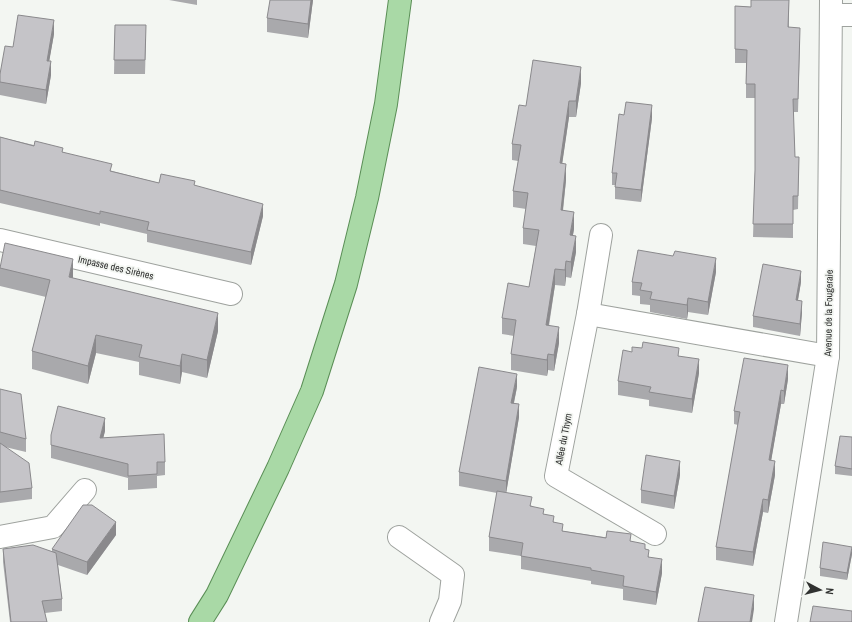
<svg xmlns="http://www.w3.org/2000/svg" width="852" height="622" font-family="'Archivo Narrow',sans-serif">
<rect width="100%" height="100%" fill="#f3f6f2"/>
<g fill="none" stroke-linecap="round" stroke-linejoin="round">
<!-- minor casing -->
<g stroke="#9ea29e" stroke-width="24">
<g id="minor">
<polyline points="831,15 852,15"/>
<polyline points="601,235 588,314 556,476 655,534"/>
<polyline points="0,240 231,294"/>
<polyline points="588,314 828,356"/>
<polyline points="0,537 53,527 85,490"/>
<polyline points="399,537 453,575 450,601 441,622"/>
<polyline points="786,622 828,356 831,0"/>
</g>
</g>
<!-- primary casing -->
<g stroke="#5a8e56" stroke-width="24">
<polyline id="primary" points="200,622 217,595 278,468 312,391 346,284 367,198 386,104 400,0"/>
</g>
<!-- minor -->
<use href="#minor" stroke="#fff" stroke-width="22"/>
<!-- primary -->
<use href="#primary" stroke="#a9d9a6" stroke-width="22"/>
</g>
<!-- wall -->
<g fill="#a9a9ac">
<polygon points="169,0 197,0 197,5"/>
<polygon points="313,0 308,38 267,32 267,18"/>
<polygon points="751,0 789,0 789,28 800,42 798,112 793,112 795,157 799,157 798,209 793,210 793,238 753,237 755,171 755,98 746,98 746,63 735,63 735,6 751,7"/>
<polygon points="115,25 146,39 145,74 114,74"/>
<polygon points="54,34 49,61 51,75 46,104 0,95 0,74 13,47"/>
<polygon points="581,83 576,117 569,117 562,163 566,180 563,211 574,229 573,235 576,252 571,278 566,277 565,286 555,285 549,326 559,343 554,371 548,370 547,376 511,370 511,354 514,336 502,334 502,318 529,287 536,246 523,244 523,228 526,209 513,207 513,191 518,161 512,160 512,144 526,106"/>
<polygon points="652,118 641,202 615,199 615,185 612,185 612,173"/>
<polygon points="0,137 63,152 112,171 159,183 195,186 263,216 251,265 147,242 147,234 100,223 100,226 0,203"/>
<polygon points="0,267 73,277 73,278 218,331 207,378 182,372 180,384 139,375 139,362 96,353 88,384 32,369 32,351 46,297 0,286"/>
<polygon points="716,272 708,315 688,312 687,319 650,312 650,305 640,304 640,296 632,295 632,282"/>
<polygon points="801,282 798,300 802,312 800,336 753,327 753,316"/>
<polygon points="632,352 679,356 699,373 692,413 649,406 649,400 618,395 618,381"/>
<polygon points="788,379 784,404 781,404 771,460 775,475 768,513 763,512 753,566 716,560 716,547 738,425 734,424 734,411"/>
<polygon points="517,387 514,403 519,417 506,493 532,506 554,522 563,531 631,541 645,549 649,557 662,573 656,605 623,600 623,589 591,584 591,581 521,569 521,556 489,551 489,537 497,493 459,486 459,472"/>
<polygon points="0,389 26,439 26,452 5,447 32,488 32,499 0,503"/>
<polygon points="105,431 103,438 165,462 165,475 157,476 157,488 128,490 128,478 51,458 51,435"/>
<polygon points="852,437 852,476 835,474 835,466"/>
<polygon points="680,475 674,509 641,503 641,490"/>
<polygon points="116,535 87,575 58,565 62,599 62,611 45,613 47,622 10,622 3,562 3,549 52,551 52,549"/>
<polygon points="852,554 847,580 820,576 820,568"/>
</g>
<!-- shaded-wall -->
<g fill="#8a898c">
<polygon points="311,0 313,0 308,38 308,24"/>
<polygon points="54,20 54,34 47,74 47,61"/>
<polygon points="51,61 51,75 46,104 46,90"/>
<polygon points="581,67 581,83 576,117 576,101"/>
<polygon points="569,101 569,117 560,179 560,163"/>
<polygon points="652,105 652,118 641,202 641,190"/>
<polygon points="566,164 566,180 561,226 561,210"/>
<polygon points="263,204 263,216 251,265 251,252"/>
<polygon points="574,212 574,229 570,251 570,235"/>
<polygon points="576,236 576,252 571,278 571,262"/>
<polygon points="716,258 716,272 708,315 708,302"/>
<polygon points="73,259 73,277 69,295 69,277"/>
<polygon points="566,261 566,277 565,286 565,270"/>
<polygon points="555,269 555,285 546,341 546,325"/>
<polygon points="801,271 801,282 796,311 796,300"/>
<polygon points="688,298 688,312 687,319 687,305"/>
<polygon points="802,301 802,312 800,336 800,324"/>
<polygon points="218,313 218,331 207,378 207,360"/>
<polygon points="559,327 559,343 554,371 554,355"/>
<polygon points="96,335 96,353 88,384 88,366"/>
<polygon points="182,354 182,372 180,384 180,366"/>
<polygon points="548,354 548,370 547,376 547,360"/>
<polygon points="699,359 699,373 692,413 692,399"/>
<polygon points="788,365 788,379 784,404 784,391"/>
<polygon points="517,374 517,387 511,416 511,403"/>
<polygon points="781,390 781,404 769,473 769,460"/>
<polygon points="519,404 519,417 506,494 506,481"/>
<polygon points="105,418 105,431 100,451 100,438"/>
<polygon points="680,461 680,475 674,509 674,496"/>
<polygon points="775,461 775,475 768,513 768,500"/>
<polygon points="763,499 763,512 753,566 753,552"/>
<polygon points="116,522 116,535 87,575 87,562"/>
<polygon points="852,547 852,554 847,580 847,573"/>
<polygon points="662,559 662,573 656,605 656,592"/>
<polygon points="754,595 754,609 752,622 750,622"/>
</g>
<!-- building -->
<g fill="#c5c4c8" stroke="#8a898c">
<polygon points="270,0 311,0 308,24 267,18"/>
<polygon points="751,0 789,0 788,27 800,28 798,99 793,99 795,157 799,157 798,196 793,196 793,224 753,224 755,170 755,84 746,84 747,50 735,49 735,6 751,7"/>
<polygon points="18,15 54,20 47,61 51,61 46,90 0,82 0,74 5,46 13,47"/>
<polygon points="115,25 146,25 145,60 114,60"/>
<polygon points="533,60 581,67 576,101 569,101 560,163 566,164 561,210 574,212 570,235 576,236 571,262 566,261 565,270 555,269 546,325 559,327 554,355 548,354 547,360 511,354 516,320 502,318 508,283 529,287 539,230 523,228 528,193 513,191 521,145 512,144 519,105 526,106"/>
<polygon points="626,102 652,105 641,190 615,187 617,173 612,173 619,114 624,115"/>
<polygon points="0,137 34,146 35,141 63,148 62,152 112,164 110,171 159,183 161,174 195,181 194,185 263,204 251,252 147,230 149,222 100,211 100,214 0,190"/>
<polygon points="5,243 73,259 69,277 218,313 207,360 182,354 180,366 139,357 142,345 96,335 88,366 32,351 50,280 0,268"/>
<polygon points="638,250 673,256 675,251 716,258 708,302 688,298 687,305 650,299 652,292 640,290 642,283 632,282"/>
<polygon points="763,264 801,271 796,300 802,301 800,324 753,316"/>
<polygon points="643,342 679,348 678,356 699,359 692,399 649,392 651,387 618,381 623,350 632,352 632,347 642,348"/>
<polygon points="744,358 788,365 784,391 781,390 769,460 775,461 768,500 763,499 753,552 716,547 740,412 734,411"/>
<polygon points="479,367 517,374 511,403 519,404 506,481 459,472"/>
<polygon points="0,389 21,394 26,439 0,432"/>
<polygon points="58,406 105,418 100,438 164,434 165,462 157,462 157,474 128,476 128,464 51,445 51,435"/>
<polygon points="840,436 852,437 852,469 835,466"/>
<polygon points="0,443 29,463 32,488 0,492"/>
<polygon points="646,455 680,461 674,496 641,490"/>
<polygon points="497,491 532,497 530,506 544,509 543,514 554,516 553,522 563,524 562,531 606,538 607,531 631,534 630,541 645,544 645,549 649,550 648,557 662,559 656,592 623,586 624,576 591,570 591,568 521,556 523,543 489,537"/>
<polygon points="83,505 92,505 116,522 87,562 52,549"/>
<polygon points="823,542 852,547 847,573 820,568"/>
<polygon points="33,545 56,553 62,599 42,601 47,622 11,622 3,549"/>
<polygon points="705,587 754,595 750,622 698,622"/>
<polygon points="813,606 852,611 852,622 810,622"/>
</g>
<g text-anchor="middle" stroke-width="3.5" stroke-linejoin="round" paint-order="stroke">
<!-- street labels -->
<g font-size="10" fill="#303130" stroke="#f3f6f2">
<text transform="translate(116 267) rotate(13)" y="4">Impasse des Sirènes</text>
<text transform="translate(828 313) rotate(-89)" y="4">Avenue de la Fougeraie</text>
<text transform="translate(563 439) rotate(-79)" y="4">Allée du Thym</text>
</g>
</g>
<!-- north arrow -->
<g transform="translate(820 590) rotate(97)" stroke="#f3f6f2" stroke-width="3" paint-order="stroke">
<path d="M0-3L7 15L0 10L-7 15Z" fill="#303130"/>
<text y="-6" font-size="11" font-weight="bold" text-anchor="middle" fill="#303130">N</text>
</g>
</svg>
